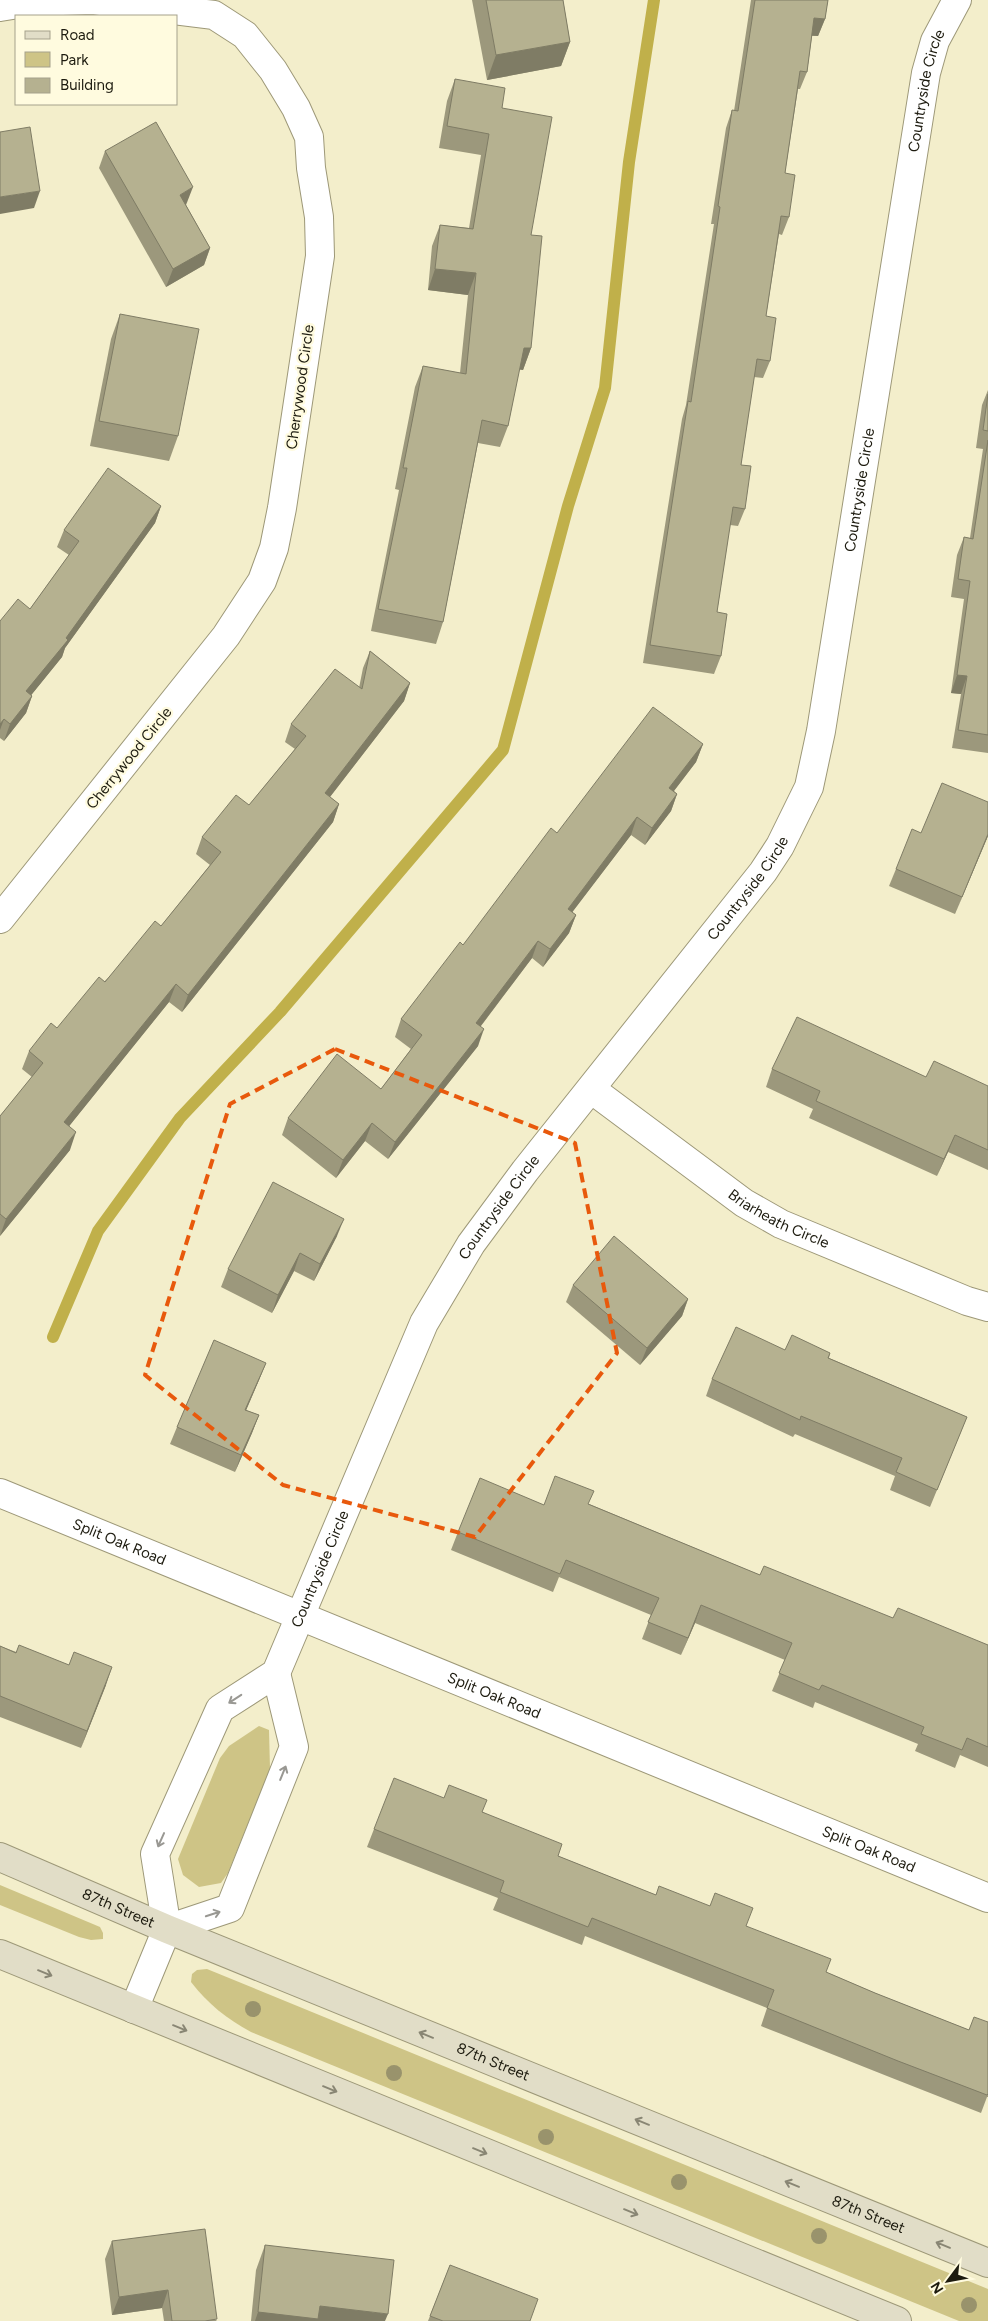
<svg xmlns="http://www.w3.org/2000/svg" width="988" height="2321" font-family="Figtree,sans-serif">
<rect width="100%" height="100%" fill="#f3eecb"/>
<!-- green -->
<g fill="#cec486">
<polygon points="259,1726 269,1730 270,1769 228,1873 221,1883 199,1887 183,1875 178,1859 220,1758 229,1746"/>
<polygon points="0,1885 100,1927 103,1933 103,1939 91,1940 79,1937 0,1905"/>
<path d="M207 1969 988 2289V2321H959L251 2032C227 2019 208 2004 191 1982L192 1974 197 1970Z"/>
</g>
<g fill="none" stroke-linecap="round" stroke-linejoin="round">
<!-- stream -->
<polyline stroke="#c0b04a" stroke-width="12" points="53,1337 98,1231 180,1118 280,1012 503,750 568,506 605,388 629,162 654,0"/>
<!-- street casing -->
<g stroke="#9d9878" stroke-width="30">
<g id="street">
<polyline points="0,7 31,2 93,0 214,15 245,35 273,70 296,108 309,137 311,168 319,217 320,256 282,508 274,548 262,581 226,636 0,919"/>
<path id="s1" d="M591 1089 744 1203 781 1224 967 1301 988 1307"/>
<path id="s2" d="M0 1493 988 1898"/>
<polyline points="167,1929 230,1908 294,1747 276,1673"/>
<path id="s3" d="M134 2009 167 1929 155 1854 220 1709 276 1673 424 1323 471 1244 525 1171 763 872 780 846 809 787 821 731 926 73 935 41 957 0"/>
</g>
</g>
<!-- secondary casing -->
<g stroke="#9d9878" stroke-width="30">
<g id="secondary">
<path id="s4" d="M0 1857 167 1929 988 2263"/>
<polyline points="0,1954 897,2321"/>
</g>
</g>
<!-- street -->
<use href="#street" stroke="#fff" stroke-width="28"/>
<!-- secondary -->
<use href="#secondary" stroke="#e1ddc7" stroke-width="28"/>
</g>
<!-- trees -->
<g fill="#99936c">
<circle cx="253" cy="2009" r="8"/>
<circle cx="394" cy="2073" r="8"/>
<circle cx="546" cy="2137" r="8"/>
<circle cx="679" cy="2182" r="8"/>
<circle cx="819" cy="2236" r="8"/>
<circle cx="969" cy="2305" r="8"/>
</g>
<!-- wall -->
<g fill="#9c987c">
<polygon points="472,0 563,0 570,42 561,66 487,80"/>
<polygon points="751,0 828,0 825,19 818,36 812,36 807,72 800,89 798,89 785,173 789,217 782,235 779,234 766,316 770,361 763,378 754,377 741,465 745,509 738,526 730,525 717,612 721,656 714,674 643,663 682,419 686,405 714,224 711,224 726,128 732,110 734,111"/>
<polygon points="455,79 502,108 531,235 531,348 523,370 519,369 508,426 500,447 478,443 443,622 436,644 371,631 399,490 395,489 415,387 423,366 460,373 468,295 428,290 432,246 440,225 469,228 481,155 439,148 447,101"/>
<polygon points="105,151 186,205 210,248 204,265 166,287 99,168"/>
<polygon points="120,314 178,436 169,461 90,446 111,339"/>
<polygon points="988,390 988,753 952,748 961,694 951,693 964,599 951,597 957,555 964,537 970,538 983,449 976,448 982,405"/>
<polygon points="161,506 155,523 65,648 62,657 31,695 32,696 26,713 4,741 0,738 0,621 30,609 69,555 57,547 64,530"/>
<polygon points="370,651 410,683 404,701 330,797 339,804 333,822 182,1012 169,1002 69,1126 70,1150 0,1236 0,1116 32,1077 22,1069 29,1051 57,1028 161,926 210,865 196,854 202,837 249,805 295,749 285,742 291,724 359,688 363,668"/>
<polygon points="703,744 696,762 674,791 677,794 671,811 645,845 631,835 572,912 576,915 569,933 543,967 532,958 481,1026 478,1046 388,1159 365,1141 336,1178 282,1135 288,1118 381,1089 411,1049 395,1037 401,1019 557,833"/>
<polygon points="921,833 988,836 955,914 889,886 896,869"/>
<polygon points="772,1069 926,1077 988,1086 988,1170 948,1152 937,1176 809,1118 813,1109 766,1087"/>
<polygon points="337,1236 314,1281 294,1271 272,1313 221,1287 228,1269"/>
<polygon points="573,1285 688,1299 682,1316 640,1365 566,1302"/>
<polygon points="785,1350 830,1353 829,1358 967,1417 960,1434 930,1507 890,1490 895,1476 795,1434 793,1437 706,1396 712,1379"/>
<polygon points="266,1363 259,1380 246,1410 259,1415 252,1433 235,1472 170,1444 177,1427"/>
<polygon points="589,1504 760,1575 893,1618 988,1645 988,1767 960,1755 955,1768 915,1751 918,1744 815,1702 813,1708 772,1691 785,1660 695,1623 681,1655 642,1639 651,1615 559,1577 553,1592 451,1550 458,1532 544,1505"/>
<polygon points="0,1646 106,1685 81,1748 0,1717"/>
<polygon points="444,1798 483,1812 558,1856 656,1895 746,1926 826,1972 875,1993 969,2030 988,2022 988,2097 987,2097 981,2113 892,2078 761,2026 767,2008 585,1936 582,1945 493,1910 498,1898 367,1847 374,1829"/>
<polygon points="112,2241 217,2321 164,2321 162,2308 112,2315 105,2259"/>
<polygon points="265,2245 385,2321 251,2321 256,2270"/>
<polygon points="450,2265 530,2321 428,2321"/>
</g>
<!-- shaded-wall -->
<g fill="#7f7c65">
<polygon points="814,18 825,19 818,36 808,35"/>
<polygon points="570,42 561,66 487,80 496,55"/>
<polygon points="193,187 186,205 173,212 180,195"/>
<polygon points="40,191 34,208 0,214 0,197"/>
<polygon points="210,248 204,265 166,287 173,269"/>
<polygon points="435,269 476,273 468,295 428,290"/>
<polygon points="524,348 531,348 523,370 516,369"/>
<polygon points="161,506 155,523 65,648 62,657 20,709 26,691"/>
<polygon points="957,675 967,676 961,694 951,693"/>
<polygon points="410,683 404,701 319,811 325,793"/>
<polygon points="32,696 26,713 4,741 10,724"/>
<polygon points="4,719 0,730 0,724"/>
<polygon points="703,744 696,762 663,805 669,788"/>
<polygon points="677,794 671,811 645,845 652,828"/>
<polygon points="339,804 333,822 182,1012 188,995"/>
<polygon points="637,817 631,835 561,927 568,909"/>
<polygon points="988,834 988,836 955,914 962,897"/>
<polygon points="576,915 569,933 543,967 550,949"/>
<polygon points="538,941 532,958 470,1040 476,1023"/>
<polygon points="176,984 169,1002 58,1140 64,1122"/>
<polygon points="484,1029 478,1046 388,1159 395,1142"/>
<polygon points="372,1123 365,1141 336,1178 343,1160"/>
<polygon points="76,1132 70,1150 0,1236 6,1219"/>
<polygon points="955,1135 948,1152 937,1176 944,1159"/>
<polygon points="344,1219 337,1236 314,1281 320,1264"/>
<polygon points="300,1253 294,1271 272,1313 278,1295"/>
<polygon points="688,1299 682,1316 640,1365 647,1348"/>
<polygon points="266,1363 259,1380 239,1427 245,1410"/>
<polygon points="259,1415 252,1433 235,1472 241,1455"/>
<polygon points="701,1605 695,1623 681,1655 688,1638"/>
<polygon points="112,1667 106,1685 81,1748 87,1731"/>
<polygon points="168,2290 162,2308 112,2315 119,2297"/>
<polygon points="320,2306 388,2314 385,2321 255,2321 258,2312"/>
</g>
<!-- building -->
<g fill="#b5b190" stroke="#7f7c65">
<polygon points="486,0 563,0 570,42 496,55"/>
<polygon points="755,0 828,0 825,19 814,18 807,72 800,71 785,173 795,175 789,217 781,216 766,316 776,318 770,361 757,359 741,465 751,466 745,509 733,507 717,612 727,614 721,656 650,645 688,401 691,402 720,207 718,206 732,110 738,111"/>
<polygon points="455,79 505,88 502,108 552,117 531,235 542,236 531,348 524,348 508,426 482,420 443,622 378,609 407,468 403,468 423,366 466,374 476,273 435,269 440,225 473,229 489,134 447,126"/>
<polygon points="156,122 193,187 180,195 210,248 173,269 105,151"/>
<polygon points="30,127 40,191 0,197 0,132"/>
<polygon points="120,314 199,329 178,436 99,421"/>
<polygon points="988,394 988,431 983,430"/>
<polygon points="988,440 988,735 958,730 967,676 957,675 970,581 958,579 964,537 973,539"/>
<polygon points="108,468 161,506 66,638 68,640 26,691 32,696 10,724 4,719 0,724 0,621 18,599 30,609 79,541 64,530"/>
<polygon points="370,651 410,683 325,793 339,804 188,995 176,984 64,1122 76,1132 6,1219 0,1214 0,1116 43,1063 29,1051 51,1023 57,1028 99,977 105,982 155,921 161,926 221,852 202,837 236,795 249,805 306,736 291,724 335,669 362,689"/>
<polygon points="653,707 703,744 669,788 677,794 652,828 637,817 568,909 576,915 550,949 538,941 476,1023 484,1029 395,1142 372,1123 343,1160 288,1118 337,1054 381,1089 422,1035 401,1019 460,942 463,945 551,828 557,833"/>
<polygon points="942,783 988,802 988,834 962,897 896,869 912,829 921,833"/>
<polygon points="797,1017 926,1077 934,1061 988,1086 988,1150 955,1135 944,1159 816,1101 820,1091 772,1069"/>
<polygon points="273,1182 344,1219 320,1264 300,1253 278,1295 228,1269"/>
<polygon points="614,1236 688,1299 647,1348 573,1285"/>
<polygon points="736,1327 785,1350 792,1335 830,1353 828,1358 967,1417 937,1490 896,1472 902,1458 801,1416 800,1420 712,1379"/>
<polygon points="214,1340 266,1363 245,1410 259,1415 241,1455 177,1427"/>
<polygon points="555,1476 594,1491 588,1504 760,1575 764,1566 893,1618 898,1608 988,1645 988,1747 967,1738 962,1750 921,1734 924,1727 822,1685 819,1690 779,1673 792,1643 701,1605 688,1638 648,1622 659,1598 566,1560 560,1574 458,1532 480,1478 544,1505"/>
<polygon points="19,1645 69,1665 74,1652 112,1667 87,1731 0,1696 0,1646 16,1653"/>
<polygon points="394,1778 444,1798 449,1785 487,1800 482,1812 562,1844 558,1856 656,1895 659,1886 710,1906 715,1893 753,1908 746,1926 831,1959 826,1972 875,1993 969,2030 974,2017 988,2022 988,2094 987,2095 898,2061 767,2008 774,1990 592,1918 588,1927 500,1892 504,1881 374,1829"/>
<polygon points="205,2229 217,2319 205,2321 172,2321 168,2290 119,2297 112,2241"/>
<polygon points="265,2245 394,2260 388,2314 320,2306 318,2319 258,2312"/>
<polygon points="450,2265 538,2299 530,2321 443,2321 430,2316"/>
</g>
<!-- one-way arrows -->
<defs><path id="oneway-shaft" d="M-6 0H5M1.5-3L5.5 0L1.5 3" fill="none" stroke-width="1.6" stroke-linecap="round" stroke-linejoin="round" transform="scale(1.25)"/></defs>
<g stroke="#999893">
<use href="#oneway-shaft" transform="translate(235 1699) rotate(147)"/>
<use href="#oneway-shaft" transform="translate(283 1773) rotate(-68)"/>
<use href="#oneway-shaft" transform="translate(161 1840) rotate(114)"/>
<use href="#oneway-shaft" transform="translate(213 1914) rotate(-18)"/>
</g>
<g stroke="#898674">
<use href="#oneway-shaft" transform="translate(45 1973) rotate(22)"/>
<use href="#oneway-shaft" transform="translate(180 2028) rotate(22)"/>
<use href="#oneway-shaft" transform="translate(426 2035) rotate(-158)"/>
<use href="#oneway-shaft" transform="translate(330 2089) rotate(22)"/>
<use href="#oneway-shaft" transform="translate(642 2122) rotate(-158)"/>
<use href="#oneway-shaft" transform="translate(480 2151) rotate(22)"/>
<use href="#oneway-shaft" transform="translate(792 2184) rotate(-158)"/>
<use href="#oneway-shaft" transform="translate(631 2212) rotate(22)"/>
<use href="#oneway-shaft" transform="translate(943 2245) rotate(-158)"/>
</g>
<!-- marked area -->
<path fill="none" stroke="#e8590c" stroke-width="4" stroke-dasharray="10 6" stroke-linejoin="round" d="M335 1049 575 1143 617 1353 475 1537 283 1485 145 1375 230 1104Z"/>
<g text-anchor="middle" stroke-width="4.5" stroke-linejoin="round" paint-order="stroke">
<!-- street labels -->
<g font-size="15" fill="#1d1b0f" stroke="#fffbdf">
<text dy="5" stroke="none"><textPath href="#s3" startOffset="2136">Countryside Circle</textPath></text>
<text transform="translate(300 387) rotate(-82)" y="5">Cherrywood Circle</text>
<text dy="5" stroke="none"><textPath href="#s3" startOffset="1731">Countryside Circle</textPath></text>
<text transform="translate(129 758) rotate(-51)" y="5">Cherrywood Circle</text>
<text dy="5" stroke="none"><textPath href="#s3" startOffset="1311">Countryside Circle</textPath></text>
<text dy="5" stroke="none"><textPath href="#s3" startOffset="906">Countryside Circle</textPath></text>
<text dy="5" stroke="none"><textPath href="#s1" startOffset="229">Briarheath Circle</textPath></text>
<text dy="5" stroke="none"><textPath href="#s2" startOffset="129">Split Oak Road</textPath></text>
<text dy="5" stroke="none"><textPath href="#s3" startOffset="501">Countryside Circle</textPath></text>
<text dy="5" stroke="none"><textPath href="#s2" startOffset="534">Split Oak Road</textPath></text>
<text dy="5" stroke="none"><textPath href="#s2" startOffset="939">Split Oak Road</textPath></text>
<text dy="5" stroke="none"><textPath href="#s4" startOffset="129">87th Street</textPath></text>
<text dy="5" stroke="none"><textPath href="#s4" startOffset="534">87th Street</textPath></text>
<text dy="5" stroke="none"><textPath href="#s4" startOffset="939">87th Street</textPath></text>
</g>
</g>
<!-- legend -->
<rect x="15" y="15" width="162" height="90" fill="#fffbdf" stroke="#a5a18c"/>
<rect x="25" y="31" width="25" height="8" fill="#e1ddc7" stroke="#a5a18c"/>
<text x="60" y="40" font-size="15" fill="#1d1b0f">Road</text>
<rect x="25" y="52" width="25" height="15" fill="#cec486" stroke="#a5a18c"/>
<text x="60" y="65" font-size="15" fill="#1d1b0f">Park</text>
<rect x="25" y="78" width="25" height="15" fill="#b5b190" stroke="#a5a18c"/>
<text x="60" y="90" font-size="15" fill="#1d1b0f">Building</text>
<!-- north arrow -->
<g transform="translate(948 2281) rotate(238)" stroke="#fffbdf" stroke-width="4" paint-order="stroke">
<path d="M0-4L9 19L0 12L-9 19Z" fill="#1d1b0f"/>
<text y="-8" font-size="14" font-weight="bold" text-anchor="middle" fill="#1d1b0f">N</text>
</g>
</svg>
